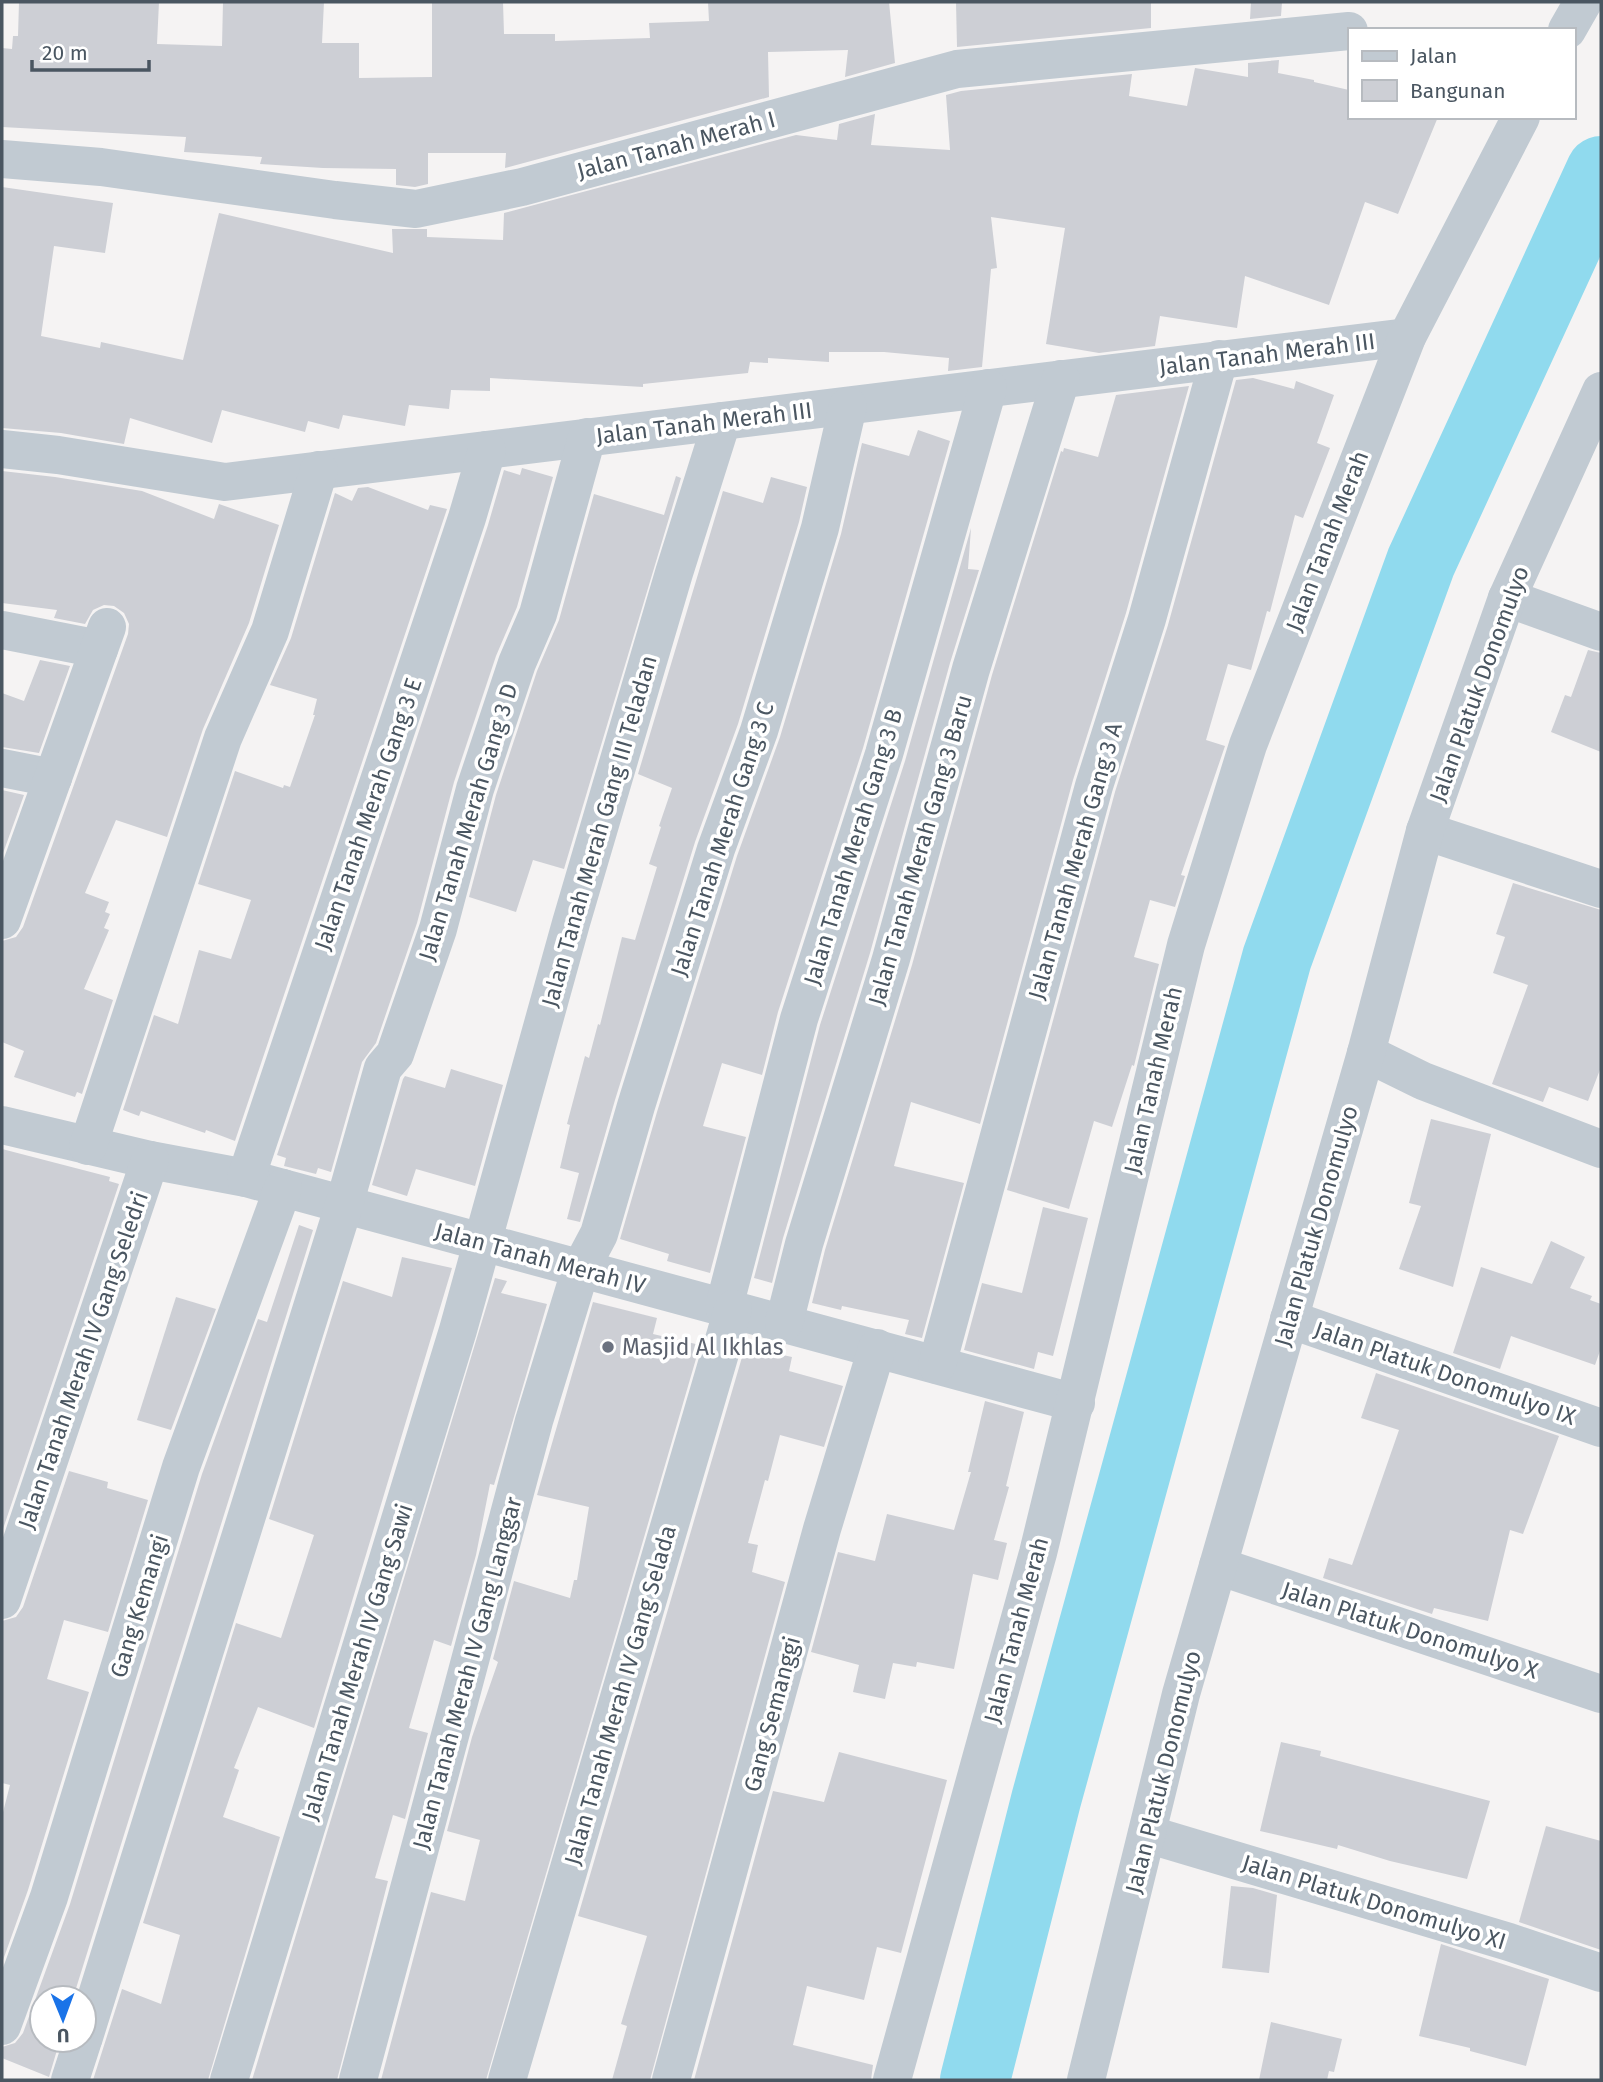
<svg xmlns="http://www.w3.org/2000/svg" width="1603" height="2082" font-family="'Fira Sans',sans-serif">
<rect width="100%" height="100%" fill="#f5f3f3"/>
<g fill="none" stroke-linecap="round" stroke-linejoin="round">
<!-- river -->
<polyline stroke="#90daee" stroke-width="70" points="975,2080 1046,1800 1277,958 1421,562 1601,171"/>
</g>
<!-- building -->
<g fill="#cdcfd5">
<polygon points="19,2 159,2 157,44 222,46 223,2 324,2 322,43 359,43 359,78 432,77 432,2 503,2 504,34 555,34 555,41 650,38 649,23 709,21 708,2 889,2 895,63 845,77 848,50 768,52 769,97 505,168 506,153 428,153 428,184 415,187 396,185 396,169 323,168 260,164 262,157 184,152 186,137 2,127 2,48 12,49 13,36 18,36"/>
<polygon points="956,2 1151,2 1151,28 957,47"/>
<polygon points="1251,2 1282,2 1281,16 1250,19"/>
<polygon points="1279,60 1278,73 1314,80 1314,82 1349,90 1349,117 1438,117 1398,214 1365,202 1329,305 1245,276 1237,328 1160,316 1155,346 1099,353 1046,344 1065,228 991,217 997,268 991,269 982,367 948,371 949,358 884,352 829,352 829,362 768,358 768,363 750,362 748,373 643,384 643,387 490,378 490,391 451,390 449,409 409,405 405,426 343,415 339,429 308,421 305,432 222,410 212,443 130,418 124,444 61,433 2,428 2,187 113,203 105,253 54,246 41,336 100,348 101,342 183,360 219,213 393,253 392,229 427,229 427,237 503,240 504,213 796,135 837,140 839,124 875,114 871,145 950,150 946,95 961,91 1132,74 1129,96 1187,106 1195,68 1248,77 1248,63"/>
<polygon points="1253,378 1294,389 1296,381 1334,395 1317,443 1330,448 1303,518 1295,515 1270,612 1267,611 1251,670 1228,664 1206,740 1225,746 1181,875 1185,876 1175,907 1150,900 1134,957 1159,964 1134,1066 1132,1065 1112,1127 1094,1121 1069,1209 1007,1190 1115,792 1168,625 1236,380"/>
<polygon points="1189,386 1126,613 1073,780 980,1124 911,1102 894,1166 964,1183 922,1338 905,1334 909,1320 842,1306 841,1310 812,1303 825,1250 912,965 992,675 1061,451 1063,452 1064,448 1098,457 1116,395"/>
<polygon points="918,430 950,441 863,748 778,1012 762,1075 722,1063 703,1126 746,1137 710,1273 667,1261 669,1254 620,1239 657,1112 737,856 780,737 841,534 862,443 909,456"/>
<polygon points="522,468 553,477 517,607 496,656 454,782 417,923 376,1043 362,1062 331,1172 318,1168 316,1174 284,1166 286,1158 277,1155 488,525 504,470 520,475"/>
<polygon points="2,471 55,477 142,491 214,519 219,504 279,525 249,623 203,729 167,837 116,820 85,893 109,902 105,912 110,914 104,928 109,930 84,989 113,1000 82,1094 77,1092 75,1097 14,1077 24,1051 2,1042 2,941 16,937 23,927 128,634 129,624 124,613 114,606 104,605 93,610 85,624 54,618 57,610 2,603"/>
<polygon points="676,476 681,478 564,869 533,860 516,912 469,897 496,795 537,671 559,620 594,494 664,515"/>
<polygon points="771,477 807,487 799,522 738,724 695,842 615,1100 580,1222 567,1219 579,1173 560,1168 570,1125 567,1124 585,1056 589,1058 598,1024 600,1025 622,937 635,940 657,867 649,864 661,827 659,826 672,788 638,774 723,491 763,503"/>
<polygon points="368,487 428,510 430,505 447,509 235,1141 206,1130 205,1133 141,1111 139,1116 123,1110 154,1015 178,1024 199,950 231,959 251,900 198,884 235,771 283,788 284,785 290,787 315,715 313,715 317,699 270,685 291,638 335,493 352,501 358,488"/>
<polygon points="971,528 968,569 979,570 950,663 870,953 783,1238 772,1283 754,1278 820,1025 905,761"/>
<polygon points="1588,650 1601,653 1601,752 1551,732 1565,695 1571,697"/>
<polygon points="40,660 70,666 39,753 2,747 2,693 24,701"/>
<polygon points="2,790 24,795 2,856"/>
<polygon points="1513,883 1601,910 1601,1067 1588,1101 1549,1087 1543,1102 1492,1084 1528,985 1493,973 1505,937 1496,934"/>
<polygon points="451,1069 503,1085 475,1186 416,1169 407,1196 372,1185 403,1079 405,1076 445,1088"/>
<polygon points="1431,1119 1491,1134 1453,1287 1399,1269 1421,1206 1409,1203"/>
<polygon points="2,1149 110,1177 109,1181 119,1184 2,1532"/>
<polygon points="1043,1207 1088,1218 1053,1356 1038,1352 1034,1369 964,1350 982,1283 1022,1293"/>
<polygon points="299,1225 313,1230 73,1998 42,1998 42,2040 60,2040 49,2077 2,2058 2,2047 15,2043 23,2033 70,1904 202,1474 258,1319 267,1322"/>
<polygon points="1551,1241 1585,1257 1570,1288 1592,1296 1590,1300 1601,1304 1601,1348 1595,1365 1511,1336 1500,1369 1453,1353 1481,1267 1532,1284"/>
<polygon points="402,1257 452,1268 314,1728 258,1707 234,1768 239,1770 223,1817 280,1837 208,2080 93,2080 122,1989 161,2004 180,1935 143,1923 236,1623 281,1638 314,1535 269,1519 343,1281 392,1297"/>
<polygon points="495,1278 507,1281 501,1293 547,1304 494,1485 490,1484 476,1555 451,1646 434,1640 409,1728 428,1733 405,1819 393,1815 375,1878 388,1881 337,2080 252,2080"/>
<polygon points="176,1297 216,1309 171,1430 137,1420"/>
<polygon points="593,1302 657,1318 653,1334 700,1345 486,2080 381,2080 431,1892 465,1901 480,1840 447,1831 472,1737 498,1662 493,1659 514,1581 570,1598 574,1580 577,1580 589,1507 537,1495"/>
<polygon points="745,1347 792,1357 789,1371 843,1386 824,1447 780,1435 768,1481 765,1480 748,1543 758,1545 752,1572 785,1582 650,2080 612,2080 627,2026 621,2024 647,1936 578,1916"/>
<polygon points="1376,1373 1559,1436 1523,1534 1510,1530 1488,1621 1434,1608 1432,1614 1323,1578 1329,1558 1352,1565 1399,1430 1361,1418"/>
<polygon points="985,1401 1024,1412 1006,1486 1009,1487 994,1540 1007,1543 998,1580 973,1574 954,1669 917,1662 916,1667 893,1663 885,1699 853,1692 859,1665 811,1652 838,1552 875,1561 887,1514 954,1530 971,1472 968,1472"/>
<polygon points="69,1471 108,1482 107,1488 148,1500 108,1632 64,1620 47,1679 89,1692 28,1890 2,1963 2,1816 10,1785 2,1783 2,1621 16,1617 23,1607"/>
<polygon points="1281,1742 1321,1751 1320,1756 1490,1801 1467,1879 1390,1861 1338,1845 1337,1849 1260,1831"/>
<polygon points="839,1752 947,1780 901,1953 877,1947 864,2000 807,1986 793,2045 873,2065 871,2080 694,2080 773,1791 824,1802"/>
<polygon points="1546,1826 1601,1841 1601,1950 1519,1922"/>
<polygon points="1231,1886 1253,1888 1277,1895 1269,1973 1222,1968"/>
<polygon points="1441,1944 1549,1979 1526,2066 1470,2051 1470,2048 1419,2036"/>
<polygon points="1271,2022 1342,2039 1334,2072 1329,2071 1327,2080 1259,2080"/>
</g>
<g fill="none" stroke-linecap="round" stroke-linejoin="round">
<!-- minor -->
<g stroke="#c1cad2" stroke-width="38">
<polyline points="2,159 101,167 335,200 416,209 522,187 957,69 1349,31"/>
<polyline points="2,449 58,455 225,482 1407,337"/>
<polyline points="1507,598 1601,632"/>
<polyline points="2,630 99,649"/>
<polyline points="2,768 53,778"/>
<polyline points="1425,831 1601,889"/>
<polyline points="2,920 107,627"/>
<polyline points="1366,1053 1423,1081 1601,1149"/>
<polyline points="2,1125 150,1160 246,1178 1076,1403"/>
<polyline points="88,1146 223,738 270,631 319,470"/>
<polyline points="246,1178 467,518 487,450"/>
<polyline points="724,1307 799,1019 884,754 988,388"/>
<polyline points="1289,1319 1601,1428"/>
<polyline points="784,1323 804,1244 891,959 971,669 1061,379"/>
<polyline points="937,1365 1094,786 1147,619 1219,359"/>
<polyline points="1218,1566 1601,1694"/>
<polyline points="2,1600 150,1160"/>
<polyline points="1147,1834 1509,1942 1601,1973"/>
<polyline points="2,2026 49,1897 181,1467 283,1188"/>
<polyline points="84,2037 344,1205 383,1068 395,1054 438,929 475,789 517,663 538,614 587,437"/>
<polyline points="70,2080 83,2040"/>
<polyline points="229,2080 458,1330 571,923 674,573 722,421"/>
<polyline points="358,2080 534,1421 581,1268 599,1234 636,1106 716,849 759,731 820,528 848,406"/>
<polyline points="507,2080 733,1309"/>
<polyline points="671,2080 822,1529 877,1348"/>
</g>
<!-- tertiary -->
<g stroke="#c1cad2" stroke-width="38">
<polyline points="1567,30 1583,2"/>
<polyline points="892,2080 1038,1553 1186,945 1248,745 1407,337 1521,117"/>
<polyline points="1086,2080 1181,1694 1366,1053 1425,831 1507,598 1601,391"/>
</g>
</g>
<!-- markers -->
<circle fill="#6b7280" stroke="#fff" stroke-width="2.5" cx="608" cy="1347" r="7"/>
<g text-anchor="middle" stroke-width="7" stroke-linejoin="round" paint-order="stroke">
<!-- street labels -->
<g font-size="23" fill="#4a5661" stroke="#fff">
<text transform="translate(676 145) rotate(-15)" y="8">Jalan Tanah Merah I</text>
<text transform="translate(1267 354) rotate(-7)" y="8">Jalan Tanah Merah III</text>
<text transform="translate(704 423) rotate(-7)" y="8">Jalan Tanah Merah III</text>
<text transform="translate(1327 541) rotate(-69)" y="8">Jalan Tanah Merah</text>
<text transform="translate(1479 684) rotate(-70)" y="8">Jalan Platuk Donomulyo</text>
<text transform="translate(368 814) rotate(-71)" y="8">Jalan Tanah Merah Gang 3 E</text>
<text transform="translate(468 822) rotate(-73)" y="8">Jalan Tanah Merah Gang 3 D</text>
<text transform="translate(599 831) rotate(-74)" y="8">Jalan Tanah Merah Gang III Teladan</text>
<text transform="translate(722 839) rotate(-72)" y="8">Jalan Tanah Merah Gang 3 C</text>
<text transform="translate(853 847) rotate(-73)" y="8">Jalan Tanah Merah Gang 3 B</text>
<text transform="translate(920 850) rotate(-74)" y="8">Jalan Tanah Merah Gang 3 Baru</text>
<text transform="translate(1075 861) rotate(-74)" y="8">Jalan Tanah Merah Gang 3 A</text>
<text transform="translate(1153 1080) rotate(-77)" y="8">Jalan Tanah Merah</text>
<text transform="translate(1316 1226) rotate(-74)" y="8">Jalan Platuk Donomulyo</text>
<text transform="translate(540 1258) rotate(15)" y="8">Jalan Tanah Merah IV</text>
<text transform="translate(83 1360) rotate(-71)" y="8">Jalan Tanah Merah IV Gang Seledri</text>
<text transform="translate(1445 1373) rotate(19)" y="8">Jalan Platuk Donomulyo IX</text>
<text transform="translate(139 1606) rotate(-73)" y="8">Gang Kemangi</text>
<text transform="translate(1016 1630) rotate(-75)" y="8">Jalan Tanah Merah</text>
<text transform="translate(1410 1630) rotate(18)" y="8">Jalan Platuk Donomulyo X</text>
<text transform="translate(357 1662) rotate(-73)" y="8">Jalan Tanah Merah IV Gang Sawi</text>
<text transform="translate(467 1673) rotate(-75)" y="8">Jalan Tanah Merah IV Gang Langgar</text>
<text transform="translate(620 1695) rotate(-74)" y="8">Jalan Tanah Merah IV Gang Selada</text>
<text transform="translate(772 1714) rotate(-75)" y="8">Gang Semanggi</text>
<text transform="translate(1163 1772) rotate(-76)" y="8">Jalan Platuk Donomulyo</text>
<text transform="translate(1374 1902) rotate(17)" y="8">Jalan Platuk Donomulyo XI</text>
</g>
<!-- worship labels -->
<g font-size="23" fill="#5b616d" stroke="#fff" text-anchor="start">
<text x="622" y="1355">Masjid Al Ikhlas</text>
</g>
</g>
<!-- border -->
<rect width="1603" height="2082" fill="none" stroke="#4a5661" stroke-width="7"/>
<!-- legend -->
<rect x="1348" y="28" width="228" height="91" fill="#ffffff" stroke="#b7bbc0" stroke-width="2"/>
<rect x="1362" y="51" width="35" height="10" fill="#c1cad2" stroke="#b7bbc0" stroke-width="2"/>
<text x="1410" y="63" font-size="21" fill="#4a5661">Jalan</text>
<rect x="1362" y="80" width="35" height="21" fill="#cdcfd5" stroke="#b7bbc0" stroke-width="2"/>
<text x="1410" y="98" font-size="21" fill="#4a5661">Bangunan</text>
<!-- north arrow -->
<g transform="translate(63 2019) rotate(179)"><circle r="33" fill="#ffffff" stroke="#b7bbc0" stroke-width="2"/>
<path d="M0-5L12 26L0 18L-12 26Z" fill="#1a73e8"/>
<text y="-10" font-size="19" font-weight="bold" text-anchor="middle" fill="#4a5661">U</text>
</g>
<!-- scale -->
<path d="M32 60v10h117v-10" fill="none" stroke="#4a5661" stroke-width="3.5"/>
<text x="42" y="60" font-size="21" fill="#4a5661" stroke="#ffffff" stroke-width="5" paint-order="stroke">20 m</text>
</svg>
